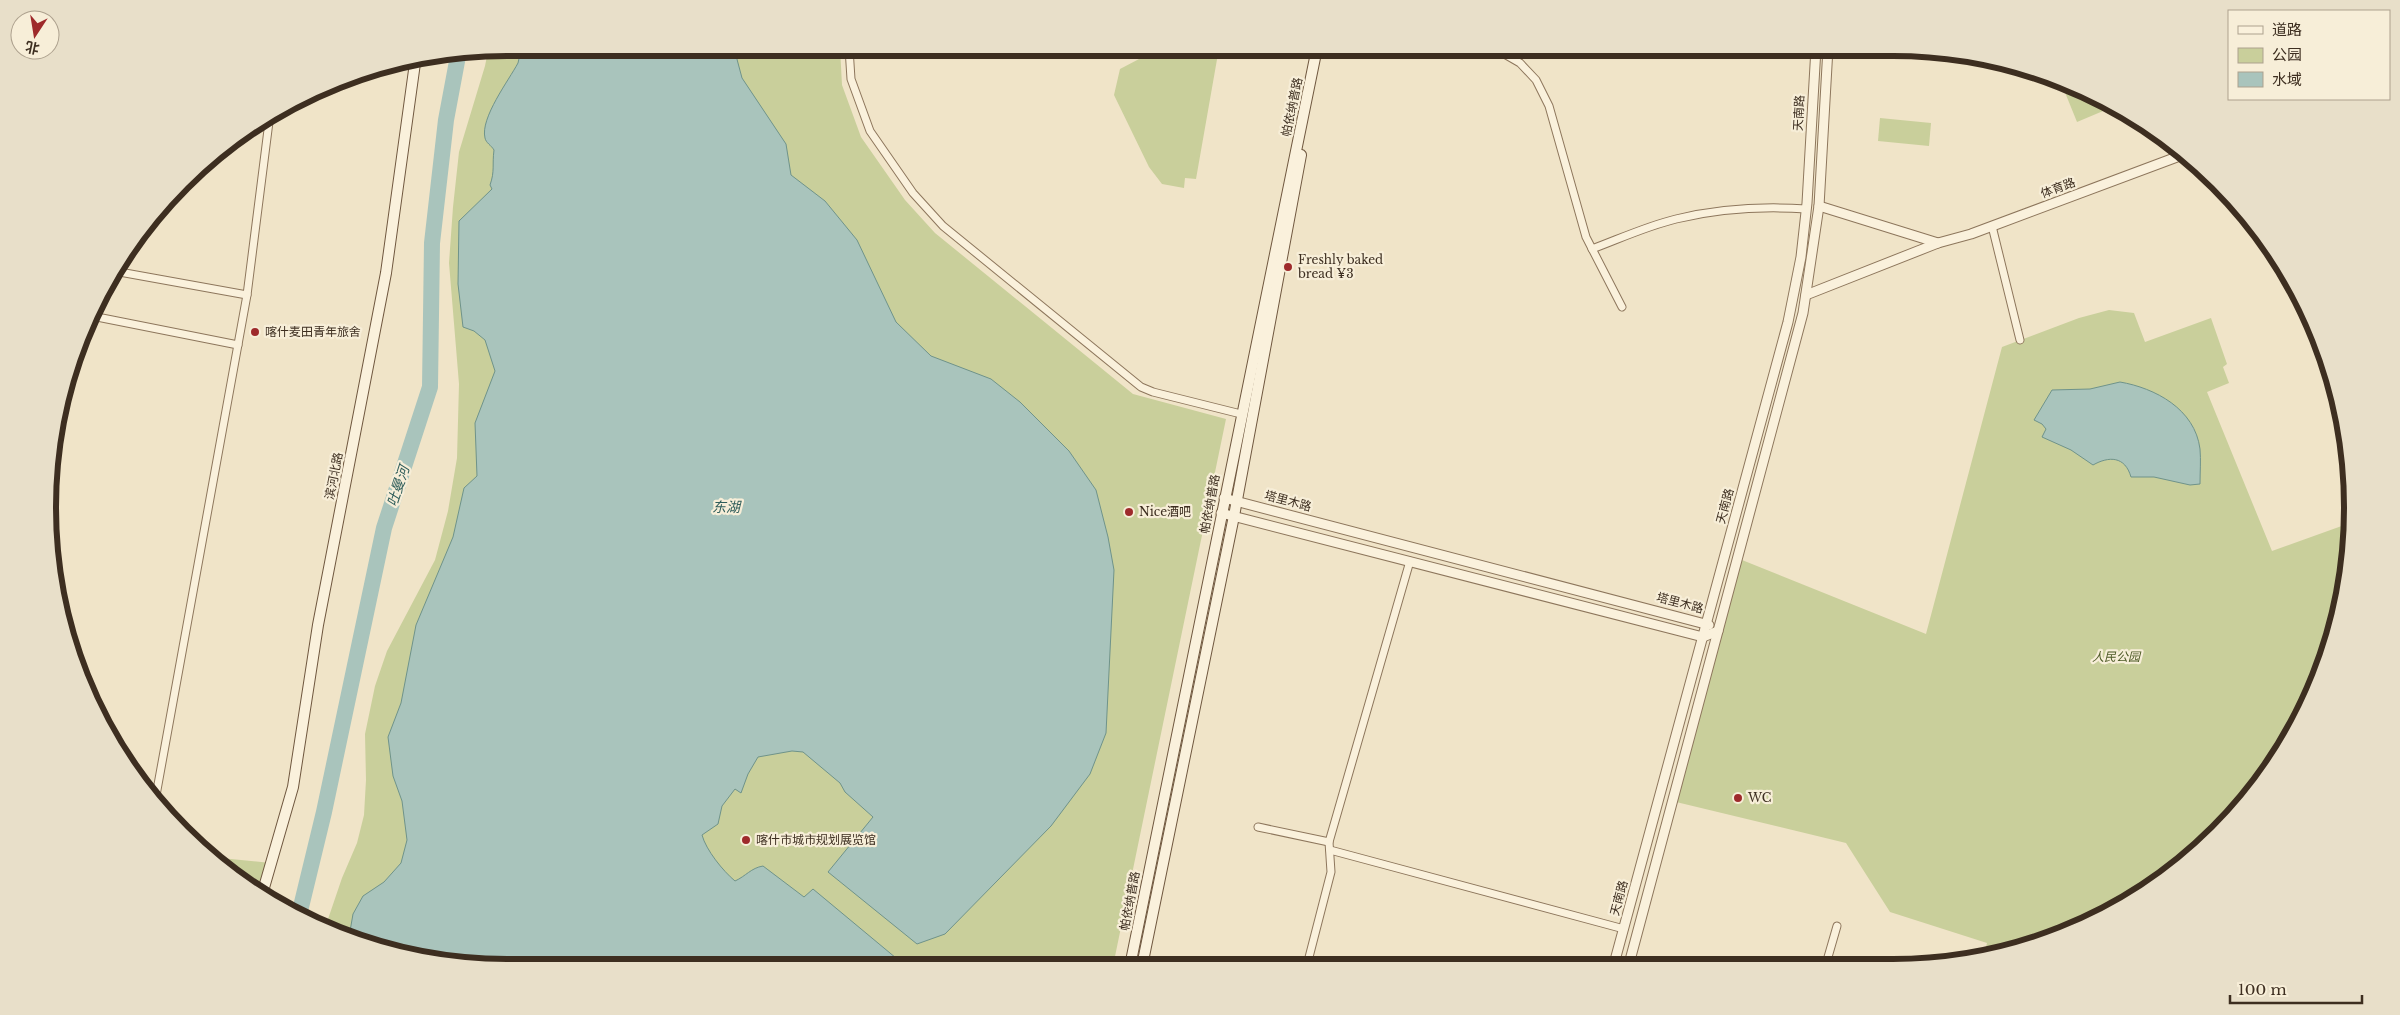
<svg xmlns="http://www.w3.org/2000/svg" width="2400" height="1015" font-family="'Libre Baskerville','Noto Sans SC',serif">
<rect width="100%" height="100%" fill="#f0e4c8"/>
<!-- green -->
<g fill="#c9cf9b">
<polygon points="508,48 840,48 842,85 861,137 905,200 935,233 1133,394 1226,419 1113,966 508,967 360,943 326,925 342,878 357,843 364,815 366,780 365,734 375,686 387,651 435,560 448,511 457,458 459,384 449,263 453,207 459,152 485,66 488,51"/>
<polygon points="1160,48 1219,48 1196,179 1185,178 1184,188 1162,184 1149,167 1114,95 1120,69"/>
<polygon points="2073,87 2115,106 2077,122 2064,90"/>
<polygon points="1880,118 1931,123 1929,146 1878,141"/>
<polygon points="2109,310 2134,313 2145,342 2211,318 2227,364 2223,367 2229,383 2207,392 2272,551 2350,523 2349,567 2328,655 2275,763 2196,854 2069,932 1984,955 1987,943 1890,912 1846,843 1672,801 1737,558 1926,634 2002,347 2079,318"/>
<polygon points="211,857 271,863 263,891 227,872"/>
</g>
<!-- water -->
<g fill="#a9c4bc" stroke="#6f938a">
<path d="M520 48H734L742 78 786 144 791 175 825 201 857 240 896 322 931 356 991 379 1020 402 1069 451 1096 490 1108 537 1114 570 1106 733 1090 774 1051 826 945 934 917 944 828 872 873 817 845 792 840 783 803 752 792 751 758 757 748 774 741 793 735 789 722 806 718 824 702 835C706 850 723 871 735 881 746 876 751 868 763 866L804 897 813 889 902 963 901 966 508 967 360 943 349 937 353 914 363 896 384 882 401 863 407 840 402 801 393 776 388 737 401 703 416 625 453 537 464 488 477 476 475 423 495 371 485 340 474 331 463 327 458 284 459 221 492 189 490 185C495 171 492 165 494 150 491 145 486 143 485 138 480 118 509 80 518 63 520 58 518 52 520 48Z"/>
<path d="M2120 382C2155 388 2195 409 2200 449 2201 460 2200 472 2200 484L2190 485 2154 477H2131C2125 456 2109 456 2093 465L2071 450 2042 437 2046 429 2042 424 2034 420 2052 390 2090 389Z"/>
</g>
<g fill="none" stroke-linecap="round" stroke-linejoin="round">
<!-- river -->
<polyline stroke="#a9c4bc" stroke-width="16" points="300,911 324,812 384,528 430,387 432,243 446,120 458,56"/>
<!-- minor casing -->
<g stroke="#8d765c" stroke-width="9">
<g id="minor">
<polyline points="849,48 851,79 870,131 913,193 943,226 1141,387 1153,392 1241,414"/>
<polyline points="1494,48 1520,63 1536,80 1549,106 1586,237 1622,307"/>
<polyline points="1992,226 2020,340"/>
<path d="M1592 249C1619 239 1647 226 1676 219 1718 209 1762 206 1806 209"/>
<polyline points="114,271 247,295"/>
<polyline points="92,316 238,345"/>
<polyline points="155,801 247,295 270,114"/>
<polyline points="1258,827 1329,842"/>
<polyline points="1330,850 1624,929"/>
<polyline points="1826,964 1837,926"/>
<polyline points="1307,965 1331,872 1329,842 1410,561"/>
</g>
</g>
<!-- tertiary casing -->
<g stroke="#8d765c" stroke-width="11">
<g id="tertiary">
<polyline points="1819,206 1938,243 1971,234 2185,154"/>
<polyline points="1806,295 1938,243"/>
<polyline points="1224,498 1709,625"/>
<polyline points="1221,513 1703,637 1718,631"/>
<polyline points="1614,964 1788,322 1801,257 1807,203 1816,48"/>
<polyline points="1629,964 1803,313 1819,206 1828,48"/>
</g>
</g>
<!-- secondary casing -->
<g stroke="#6f573f" stroke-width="12">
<g id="secondary">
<polyline points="263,891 293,787 318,625 386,273 415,63"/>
<polyline points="1130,966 1317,48"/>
<polyline points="1142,966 1234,516 1301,155"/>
</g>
</g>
<!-- minor -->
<use href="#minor" stroke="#faf1dc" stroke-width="7"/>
<!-- tertiary -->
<use href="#tertiary" stroke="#faf1dc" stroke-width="9"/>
<!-- secondary -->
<use href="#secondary" stroke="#faf1dc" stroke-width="10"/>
</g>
<!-- markers -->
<g fill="#9e2a2b" stroke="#f7eed8" stroke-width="2">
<circle cx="1288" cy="267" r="5"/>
<circle cx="255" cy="332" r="5"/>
<circle cx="1129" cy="512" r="5"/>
<circle cx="1738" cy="798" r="5"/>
<circle cx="746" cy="840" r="5"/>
</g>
<g text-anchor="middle" stroke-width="4.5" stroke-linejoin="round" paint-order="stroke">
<!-- street labels -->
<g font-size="12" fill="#3d2e20" stroke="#f7eed8">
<text transform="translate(1292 107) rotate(-78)" y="4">帕依纳普路</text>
<text transform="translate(1799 113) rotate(-87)" y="4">天南路</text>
<text transform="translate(2058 188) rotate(-20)" y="4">体育路</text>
<text transform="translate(334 476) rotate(-79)" y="4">滨河北路</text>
<text transform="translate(1288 501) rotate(15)" y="4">塔里木路</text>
<text transform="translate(1210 504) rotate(-79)" y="4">帕依纳普路</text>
<text transform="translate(1725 506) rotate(-75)" y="4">天南路</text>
<text transform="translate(1680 603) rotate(15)" y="4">塔里木路</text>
<text transform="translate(1619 898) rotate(-75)" y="4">天南路</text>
<text transform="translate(1130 901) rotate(-79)" y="4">帕依纳普路</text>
</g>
<!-- poi labels -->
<g font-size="12" fill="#3d2e20" stroke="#f7eed8" text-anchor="start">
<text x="1298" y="264">Freshly baked<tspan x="1298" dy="14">bread ¥3</tspan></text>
<text x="265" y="336">喀什麦田青年旅舍</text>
<text x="1139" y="516">Nice酒吧</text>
<text x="1748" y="802">WC</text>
<text x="756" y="844">喀什市城市规划展览馆</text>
</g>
<!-- park labels -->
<g font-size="12" font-style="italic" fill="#4d5a26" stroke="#f7eed8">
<text x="2116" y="661">人民公园</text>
</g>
<!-- water labels -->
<g font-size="14" font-style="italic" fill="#2f5d5a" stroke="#f7eed8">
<text transform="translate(398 486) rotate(-72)" y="5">吐曼河</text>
<text x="726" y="512">东湖</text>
</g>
</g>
<!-- crop -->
<path d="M0 0H2400V1015H0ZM507 56H1893A451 451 0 0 1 2344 507V508A451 451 0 0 1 1893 959H507A451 451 0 0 1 56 508V507A451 451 0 0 1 507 56Z" fill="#e8dfc9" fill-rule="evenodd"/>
<path fill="none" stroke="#3d2e20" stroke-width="6" d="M507 56H1893A451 451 0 0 1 2344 507V508A451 451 0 0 1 1893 959H507A451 451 0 0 1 56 508V507A451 451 0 0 1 507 56Z"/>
<!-- legend -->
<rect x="2228" y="10" width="162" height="90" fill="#f7eed8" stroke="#ada18e"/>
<rect x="2238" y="26" width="25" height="8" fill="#faf1dc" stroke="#ada18e"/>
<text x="2272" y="35" font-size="15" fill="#3d2e20">道路</text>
<rect x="2238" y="48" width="25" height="15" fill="#c9cf9b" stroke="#ada18e"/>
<text x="2272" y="60" font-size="15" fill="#3d2e20">公园</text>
<rect x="2238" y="72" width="25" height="15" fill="#a9c4bc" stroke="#ada18e"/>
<text x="2272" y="85" font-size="15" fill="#3d2e20">水域</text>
<!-- north arrow -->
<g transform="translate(35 35) rotate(192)"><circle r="24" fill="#f7eed8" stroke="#ada18e"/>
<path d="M0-4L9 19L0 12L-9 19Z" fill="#9e2a2b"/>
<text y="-8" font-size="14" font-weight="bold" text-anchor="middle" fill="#3d2e20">北</text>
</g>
<!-- scale -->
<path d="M2230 995v8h132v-8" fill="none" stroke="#3d2e20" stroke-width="2.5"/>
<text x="2238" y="995" font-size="15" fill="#3d2e20" stroke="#f7eed8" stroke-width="4" paint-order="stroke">100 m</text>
</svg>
